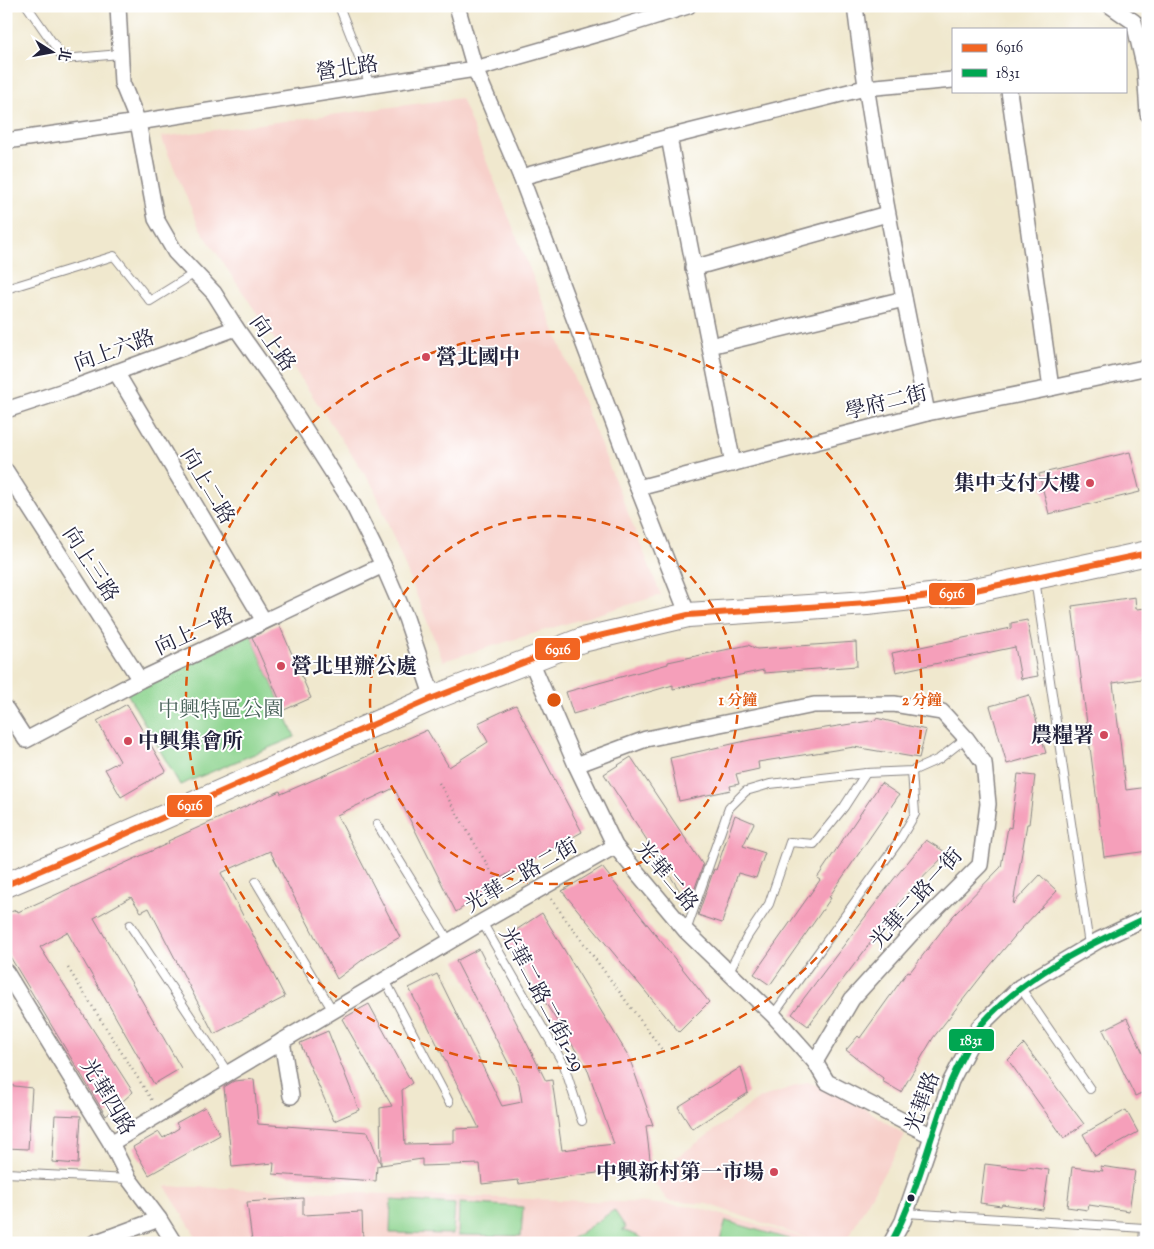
<svg xmlns="http://www.w3.org/2000/svg" width="1154" height="1249" font-family="'Sorts Mill Goudy','Noto Serif TC',serif">
<rect width="100%" height="100%" fill="#fff"/>
<filter id="ink" filterUnits="userSpaceOnUse"><feTurbulence type="fractalNoise" baseFrequency=".02" numOctaves="2"/><feDisplacementMap in="SourceGraphic" scale="10" xChannelSelector="R" yChannelSelector="G"/><feConvolveMatrix kernelMatrix="1 2 1 2 8 2 1 2 1" color-interpolation-filters="sRGB"/></filter>
<filter id="wash" filterUnits="userSpaceOnUse"><feTurbulence type="fractalNoise" baseFrequency=".0096" numOctaves="4" result="noise"/><feDisplacementMap in="SourceGraphic" scale="20" xChannelSelector="R" yChannelSelector="G"/><feGaussianBlur stdDeviation="1.12" result="paint"/><feColorMatrix in="noise" values="0 0 0 0 0 0 0 0 0 0 0 0 0 0 0 0 0 1.4 0 .05"/><feComposite in="paint" operator="in"/></filter>
<g filter="url(#wash)">
<rect width="100%" height="100%" fill="#f0e8ce"/>
<!-- built -->
<g fill="#f7d0ca">
<polygon points="461,98 661,595 443,661 373,486 199,227 161,137"/>
<polygon points="807,1082 843,1094 905,1135 845,1243 200,1243 165,1186 646,1203 695,1207 818,1242 707,1204 668,1201 655,1184 673,1160 760,1098"/>
</g>
<!-- green -->
<g fill="#8dd48f" stroke="#587b65">
<polygon points="251,635 295,737 180,785 127,693"/>
<polygon points="391,1200 455,1204 453,1234 390,1233"/>
<polygon points="459,1203 523,1207 521,1236 458,1235"/>
<polygon points="614,1210 626,1228 622,1230 636,1235 649,1243 566,1243"/>
<polygon points="726,1221 802,1243 719,1243"/>
</g>
<g id="blocks">
<!-- building -->
<g fill="#f59fba">
<polygon points="1130,452 1140,492 1049,514 1039,474"/>
<polygon points="1135,597 1136,609 1148,608 1148,678 1113,683 1126,790 1148,787 1148,851 1104,857 1072,606"/>
<polygon points="1027,620 1038,676 1021,679 1015,647 896,672 892,653 1011,628 1011,623"/>
<polygon points="279,624 311,698 284,710 252,637"/>
<polygon points="856,642 857,666 764,673 764,670 673,689 673,685 573,714 566,692 668,664 668,662 748,645 757,649"/>
<polygon points="1029,695 1046,753 1007,764 990,706"/>
<polygon points="127,704 166,771 121,797 105,769 120,761 97,721"/>
<polygon points="516,705 582,832 486,886 488,891 456,912 394,788 337,815 400,937 369,955 337,979 270,851 221,873 285,997 214,1034 149,908 141,912 131,897 94,918 181,1068 154,1084 67,932 40,947 133,1092 106,1116 6,950 6,913 17,910 18,912 169,843 168,841 280,791 281,794 427,730 449,767 488,742 478,723"/>
<polygon points="876,718 926,730 919,758 854,747 758,762 759,769 736,774 739,784 730,786 731,790 679,801 670,758 750,740 876,720"/>
<polygon points="631,757 703,865 689,905 604,774"/>
<polygon points="1018,774 1035,776 1029,824 1027,824 1013,904 1040,875 1057,891 1020,930 984,973 933,1038 901,1092 882,1081 883,1078 846,1050 858,1036 860,1038 908,971 910,972 953,916 1001,867 1008,827 1011,828"/>
<polygon points="881,783 899,795 829,897 831,898 770,985 754,974 820,880 817,878"/>
<polygon points="735,815 754,823 743,846 765,853 756,878 738,873 722,923 698,915 714,869 716,870"/>
<polygon points="926,840 947,853 907,894 808,1026 792,1014 893,880"/>
<polygon points="602,867 709,1002 679,1032 562,891"/>
<polygon points="542,913 629,1057 653,1125 646,1126 651,1167 571,1176 519,1184 518,1180 482,1184 480,1164 422,1166 422,1159 381,1165 380,1108 392,1106 342,1019 369,1004 412,1083 402,1090 405,1144 454,1143 454,1129 479,1128 409,988 437,974 502,1106 522,1102 519,1084 456,961 479,949 546,1081 552,1080 562,1150 614,1144 587,1068 504,938"/>
<polygon points="1127,1018 1148,1064 1148,1090 1135,1096 1103,1030"/>
<polygon points="328,1031 359,1110 334,1121 300,1043"/>
<polygon points="1024,1044 1084,1124 1064,1138 1008,1060"/>
<polygon points="741,1067 748,1093 692,1129 678,1107"/>
<polygon points="254,1079 258,1124 368,1132 381,1165 377,1166 376,1181 273,1174 274,1163 232,1167 224,1087 234,1081"/>
<polygon points="6,1085 32,1088 28,1149 6,1148"/>
<polygon points="205,1107 220,1135 149,1175 133,1147 159,1132 163,1138 179,1128 176,1123"/>
<polygon points="1126,1110 1138,1132 1095,1156 1083,1134"/>
<polygon points="55,1115 81,1116 78,1164 52,1162"/>
<polygon points="985,1164 1027,1169 1027,1167 1049,1170 1043,1210 1002,1204 1001,1206 980,1203"/>
<polygon points="1100,1166 1135,1171 1129,1211 1089,1205 1088,1210 1067,1207 1072,1167 1103,1171"/>
<polygon points="303,1198 303,1215 362,1212 363,1240 252,1241 247,1202"/>
</g>
</g>
</g>
<g filter="url(#ink)">
<use href="#blocks" fill-opacity="0" stroke="#898584" stroke-width="1"/>
<g fill="none" stroke-linecap="round" stroke-linejoin="round">
<!-- lane casing -->
<g stroke="#898584" stroke-width="10">
<g id="lane">
<polyline points="27,6 64,59 120,54"/>
<polyline points="339,6 370,85"/>
<polyline points="6,289 114,256 150,301 195,273"/>
<polyline points="1035,579 1089,945"/>
<polyline points="377,824 449,941"/>
<polyline points="256,882 333,1011"/>
<polyline points="482,922 564,1065 582,1121"/>
<polyline points="130,925 228,1073"/>
<polyline points="686,931 729,808 746,791 770,784 866,773 912,771 939,759 966,738"/>
<polyline points="728,973 747,937 769,904 790,842 814,844 844,807 866,773"/>
<polyline points="385,980 449,1102"/>
<polyline points="1020,987 1090,1089"/>
<polyline points="773,1015 899,841 915,814 912,771"/>
<polyline points="6,1173 129,1179"/>
<polyline points="906,1213 1144,1228 1143,1243"/>
</g>
</g>
<!-- street casing -->
<g stroke="#898584" stroke-width="18">
<g id="street">
<polyline points="118,6 122,83 138,122 156,219 175,252 214,293 236,328 280,390 352,503 383,565 406,618 433,698"/>
<polyline points="457,6 475,69 521,177 638,488 688,615"/>
<path d="M855 6C872 143 900 278 927 413"/>
<polyline points="1111,6 1134,22 1145,69 1148,114"/>
<polyline points="1009,91 1051,388"/>
<path d="M669 137C689 246 712 355 733 464"/>
<polyline points="6,141 138,122 475,69 611,30 688,6"/>
<polyline points="521,177 669,137 865,88 953,80"/>
<polyline points="693,268 887,214"/>
<polyline points="710,346 904,299"/>
<polyline points="116,372 264,621"/>
<polyline points="6,410 73,388 236,328"/>
<polyline points="6,471 140,680"/>
<polyline points="638,488 927,413 1051,388 1148,367"/>
<polyline points="531,661 576,765 615,846 686,931 773,1015 815,1062 827,1082 932,1136"/>
<polyline points="6,709 26,740 140,680 383,565"/>
<polyline points="576,765 646,739 814,705 894,704 942,712 966,738 984,763 988,804 980,865 911,934 852,999 815,1062"/>
<polyline points="6,972 111,1143 129,1179 159,1219 174,1243"/>
<polyline points="282,1041 291,1096"/>
<polyline points="111,1143 482,922 615,846"/>
<polyline points="94,1243 159,1219"/>
<polyline points="891,1243 903,1221 951,1081 979,1027 1020,987 1099,940 1148,917"/>
</g>
</g>
<!-- primary casing -->
<g stroke="#898584" stroke-width="26">
<polyline id="primary" points="6,885 112,840 433,698 582,640 688,615 867,603 966,592 1148,553"/>
</g>
<!-- path -->
<g stroke="#898584" stroke-width="2.5" stroke-dasharray="1 4" stroke-linecap="butt">
<polyline points="439,783 504,893"/>
<polyline points="551,899 663,1051"/>
<polyline points="68,968 153,1102"/>
</g>
<!-- lane -->
<use href="#lane" stroke="#fff" stroke-width="8"/>
<!-- street -->
<use href="#street" stroke="#fff" stroke-width="15"/>
<!-- primary -->
<use href="#primary" stroke="#fff" stroke-width="24"/>
<!-- bus-1 casing -->
<g stroke="#fff" stroke-width="10">
<polyline id="bus-1" points="6,885 112,840 433,698 582,640 688,615 867,603 966,592 1148,553"/>
</g>
<!-- bus-2 casing -->
<g stroke="#fff" stroke-width="10">
<path id="bus-2" d="M891 1243C918 1193 930 1136 950 1083 955 1071 973 1035 980 1026 1024 975 1088 945 1148 917"/>
</g>
<!-- bus-1 -->
<use href="#bus-1" stroke="#f26522" stroke-width="6"/>
<!-- bus-2 -->
<use href="#bus-2" stroke="#00a651" stroke-width="6"/>
</g>
</g>
<!-- distance rings -->
<g fill="none" stroke="#de560e" stroke-width="2.5" stroke-dasharray="9 6">
<circle cx="554" cy="700" r="184"/>
<circle cx="554" cy="700" r="368"/>
</g>
<!-- markers -->
<g fill="#d1495b" stroke="#fff" stroke-width="2">
<circle cx="426" cy="357" r="5"/>
<circle cx="1090" cy="483" r="5"/>
<circle cx="281" cy="666" r="5"/>
<circle cx="1104" cy="735" r="5"/>
<circle cx="128" cy="741" r="5"/>
<circle cx="774" cy="1172" r="5"/>
</g>
<circle fill="#22223b" stroke="#fff" stroke-width="2" cx="911" cy="1198" r="4.5"/>
<g text-anchor="middle" stroke-width="4" stroke-linejoin="round" paint-order="stroke">
<!-- street labels -->
<g font-size="21" fill="#22223b" stroke="#fff">
<text transform="translate(347 68) rotate(-9)" y="7">營北路</text>
<text transform="translate(273 343) rotate(55)" y="7">向上路</text>
<text transform="translate(114 350) rotate(-20)" y="7">向上六路</text>
<text transform="translate(886 402) rotate(-14)" y="7">學府二街</text>
<text transform="translate(208 486) rotate(59)" y="7">向上二路</text>
<text transform="translate(91 564) rotate(57)" y="7">向上三路</text>
<text transform="translate(194 631) rotate(-25)" y="7">向上一路</text>
<text transform="translate(521 875) rotate(-30)" y="7">光華二路二街</text>
<text transform="translate(667 876) rotate(50)" y="7">光華二路</text>
<text transform="translate(916 898) rotate(-48)" y="7">光華二路一街</text>
<text transform="translate(543 999) rotate(62)" y="7">光華二路二街1-29</text>
<text transform="translate(108 1097) rotate(59)" y="7">光華四路</text>
<text transform="translate(922 1102) rotate(-70)" y="7">光華路</text>
</g>
<!-- poi labels -->
<g font-size="21" font-weight="bold" fill="#22223b" stroke="#fff" text-anchor="start">
<text x="436" y="364">營北國中</text>
<text x="1080" y="490" text-anchor="end">集中支付大樓</text>
<text x="291" y="673">營北里辦公處</text>
<text x="1094" y="742" text-anchor="end">農糧署</text>
<text x="138" y="748">中興集會所</text>
<text x="764" y="1179" text-anchor="end">中興新村第一市場</text>
</g>
<!-- park labels -->
<g font-size="21" fill="#476058" stroke="#fff">
<text x="221" y="716">中興特區公園</text>
</g>
</g>
<circle cx="554" cy="700" r="8" fill="#de560e" stroke="#fff" stroke-width="2.5"/>
<g font-size="15" text-anchor="middle" font-weight="bold" fill="#de560e" stroke="#fff" stroke-width="4" stroke-linejoin="round" paint-order="stroke">
<text x="738" y="705">1 分鐘</text>
<text x="922" y="705">2 分鐘</text>
</g>
<g stroke="#fff" stroke-width="2">
<rect x="928" y="582" width="48" height="24" rx="5" fill="#f26522"/>
<rect x="534" y="637" width="47" height="24" rx="5" fill="#f26522"/>
<rect x="166" y="794" width="47" height="24" rx="5" fill="#f26522"/>
<rect x="948" y="1028" width="47" height="24" rx="5" fill="#00a651"/>
</g>
<g font-size="14" text-anchor="middle" font-weight="bold" fill="#fff">
<text x="952" y="598">6916</text>
<text x="558" y="654">6916</text>
<text x="190" y="810">6916</text>
<text x="971" y="1045">1831</text>
</g>
<!-- margin -->
<rect width="1154" height="1249" fill="none" stroke="#fff" stroke-width="25"/>
<!-- legend -->
<rect x="952" y="28" width="175" height="65" fill="#ffffff" stroke="#a7a7b1"/>
<rect x="962" y="44" width="25" height="8" fill="#f26522" stroke="#a7a7b1"/>
<text x="996" y="52" font-size="15" fill="#22223b">6916</text>
<rect x="962" y="69" width="25" height="8" fill="#00a651" stroke="#a7a7b1"/>
<text x="996" y="78" font-size="15" fill="#22223b">1831</text>
<!-- north arrow -->
<g transform="translate(52 52) rotate(101)" stroke="#ffffff" stroke-width="4" paint-order="stroke">
<path d="M0-4L9 19L0 12L-9 19Z" fill="#22223b"/>
<text y="-8" font-size="14" font-weight="bold" text-anchor="middle" fill="#22223b">北</text>
</g>
</svg>
